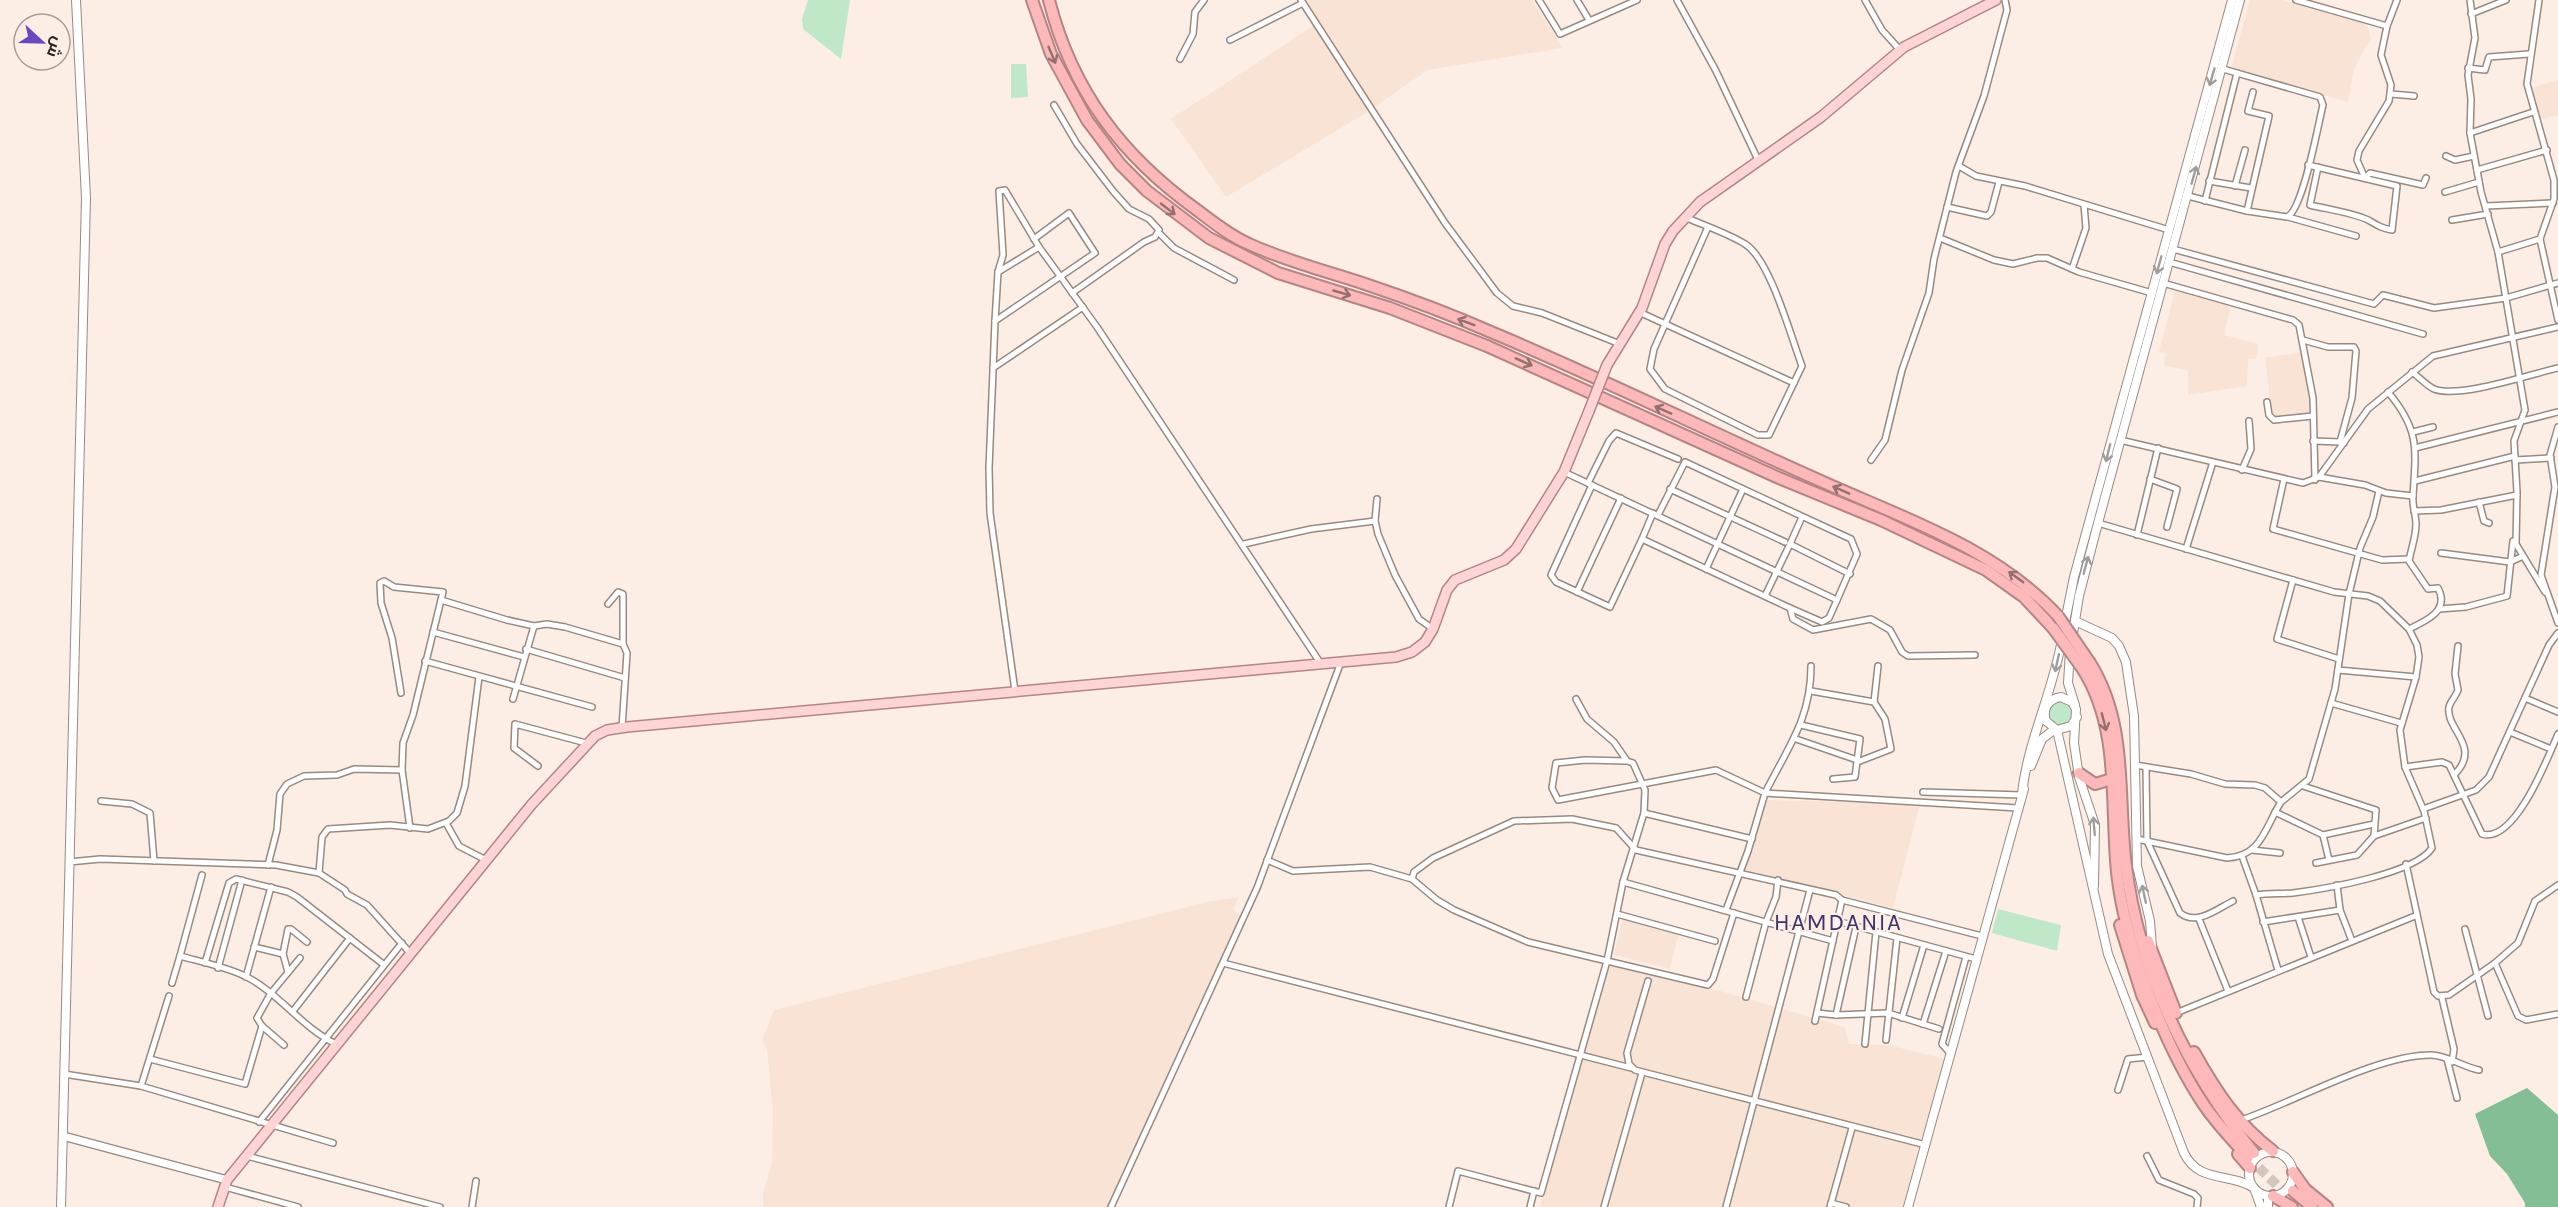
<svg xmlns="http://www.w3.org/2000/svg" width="2558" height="1207" font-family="Karla,Cairo,sans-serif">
<rect width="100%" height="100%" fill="#fceee5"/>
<!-- built -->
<g fill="#f8e3d5">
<polygon points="1304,0 1532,0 1563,48 1428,70 1364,114 1226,197 1171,119 1319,22"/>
<polygon points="2250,0 2282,0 2367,24 2371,39 2354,68 2348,102 2231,69"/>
<polygon points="2558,80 2558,115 2538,120 2530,88"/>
<polygon points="2175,291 2225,305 2230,308 2224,335 2258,344 2257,358 2248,359 2247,386 2188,395 2188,371 2164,365 2166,353 2159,352"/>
<polygon points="2303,352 2312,414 2276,419 2272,415 2265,358"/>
<polygon points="1764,800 1920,804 1893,908 1746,870"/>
<polygon points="1239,897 1233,910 1241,915 1107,1207 763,1207 763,1193 772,1163 773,1111 767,1050 762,1040 774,1010 1207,902"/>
<polygon points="1623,916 1679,932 1670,969 1614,955"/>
<polygon points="1609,959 1845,1027 1849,1044 1888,1045 1945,1059 1904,1207 1540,1207"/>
</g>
<!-- green -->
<g fill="#bfe8c9">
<polygon points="808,0 850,0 841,59 803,29 802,19"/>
<polygon points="1011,64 1026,64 1028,97 1011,98"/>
<circle cx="2061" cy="713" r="12"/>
<polygon points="1998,909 2061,925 2057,951 1992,933"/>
</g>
<!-- forest -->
<polygon fill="#83be94" points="2527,1088 2558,1115 2558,1207 2525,1207 2525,1203 2507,1174 2490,1156 2475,1114"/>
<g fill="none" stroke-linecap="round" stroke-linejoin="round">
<!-- motorway-tunnel -->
<polyline stroke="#d2c6be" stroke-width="10" stroke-dasharray="10 5" stroke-linecap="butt" points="2248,1157 2288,1196"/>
<!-- minor casing -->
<g stroke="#978a82" stroke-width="8">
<g id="minor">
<polyline points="1301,0 1445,223 1497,293 1513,306 1542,313 1620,344"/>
<polyline points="1539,0 1560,34 1637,0"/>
<polyline points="1577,0 1589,20"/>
<polyline points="1677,0 1716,71 1759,162"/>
<polyline points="1865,0 1882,30 1900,50"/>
<polyline points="2296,0 2387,26 2397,0"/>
<polyline points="2470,0 2475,38 2468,75 2471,99 2470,133 2481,192 2498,252 2525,410 2514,441 2517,492 2516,544 2545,592"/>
<polyline points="2539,0 2527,84 2554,180 2554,199 2540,239 2558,320"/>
<polyline points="2471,14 2506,0"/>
<polyline points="2387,26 2381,55 2391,85 2389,101 2359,151 2357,160 2365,178 2370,173 2423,185 2426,178"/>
<polyline points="1230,40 1303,3"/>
<polyline points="1180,59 1193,34 1195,12 1204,0"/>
<polyline points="2468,68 2485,70 2489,57 2529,54"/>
<polyline points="2391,94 2414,96"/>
<polyline points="1054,105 1077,144 1113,191 1129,209 1149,219 1159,230 1155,237 1144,242 1072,293"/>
<polyline points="2470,133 2533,112"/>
<polyline points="2446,156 2455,160 2474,156"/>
<path d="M2308 165C2338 172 2367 179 2397 186L2392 230C2382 228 2378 226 2370 221 2356 213 2326 209 2310 205L2318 167"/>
<polyline points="1959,166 1976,176 2025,186 2169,230"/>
<polyline points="2477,170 2547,150"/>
<polyline points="2209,181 2251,188"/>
<polyline points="2235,186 2245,150"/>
<polyline points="2445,192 2479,182"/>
<path d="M2188 196 2247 211 2287 217C2303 210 2318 125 2323 105L2320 97 2223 69"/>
<polyline points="2205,201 2237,73"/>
<polyline points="2486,206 2553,203"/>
<polyline points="1947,207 1987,216 1991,212 1999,182"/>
<polyline points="2247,211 2269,116 2248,111 2253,92"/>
<path d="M1685 217C1705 226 1727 233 1745 244 1770 259 1791 337 1802 366L1769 435H1758L1665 389 1650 369 1654 349 1708 227"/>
<polyline points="2288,217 2356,236"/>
<polyline points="2452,220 2488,214"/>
<polyline points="1159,233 1174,248 1234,280"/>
<polyline points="1940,238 1994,260 2013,264 2037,258 2047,258 2079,272 2152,293"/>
<polyline points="2173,249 2374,304 2383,295 2434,308 2506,298 2558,283"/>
<polyline points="2498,252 2540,239"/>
<polyline points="2169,262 2423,334"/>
<polyline points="2072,269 2086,228 2084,205"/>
<polyline points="998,272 1039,247"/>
<polyline points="2163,283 2293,320 2299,325 2313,398 2315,480"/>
<polyline points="1639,312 1794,383"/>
<polyline points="995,321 1095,253 1069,213 1034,239"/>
<polyline points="2303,340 2328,347 2354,347 2356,351 2352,398 2340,442 2344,443"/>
<polyline points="993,368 1083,307"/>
<path d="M2412 372C2419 377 2427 386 2434 389 2459 399 2531 374 2558 368"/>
<path d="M2388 392C2420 430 2416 449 2413 496 2412 506 2416 515 2416 524 2416 537 2411 549 2409 561L2428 589 2438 588C2450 611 2426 621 2409 629"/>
<polyline points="2267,402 2269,415 2274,420 2313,416"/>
<polyline points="2558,427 2550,455 2555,487 2541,575 2558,623"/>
<polyline points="2413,432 2433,427"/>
<polyline points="2120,440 2303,483 2319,477 2368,409 2433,356 2558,327"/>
<polyline points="2313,441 2340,442"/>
<polyline points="2415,448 2558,412"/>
<polyline points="1871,460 1885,440 1902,370 1929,293 1934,259 1956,172 1984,96 2007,10 2005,0"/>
<polyline points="2515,460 2551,458"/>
<polyline points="2242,470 2251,449 2249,421"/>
<polyline points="1564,472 1837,600 1829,618 1822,622 1790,608"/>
<polyline points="2319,477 2365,485 2386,493 2413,496"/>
<polyline points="2150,479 2177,489 2167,527"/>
<polyline points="2284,479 2273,529 2382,560 2409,559"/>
<polyline points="2415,481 2515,456"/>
<polyline points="1588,483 1609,441 1616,433 1678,459"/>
<polyline points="1592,485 1551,575 1556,582 1610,607 1642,539"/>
<polyline points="1670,489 1785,542"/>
<polyline points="1377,499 1375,521 1378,534 1395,575 1419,619 1433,629"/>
<polyline points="2479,502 2484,521 2489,523"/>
<polyline points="2414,511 2441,510 2517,495"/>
<polyline points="1653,513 1642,539 1790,608 1793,619 1813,630 1871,619 1890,630 1902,652 1908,656 1975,655"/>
<polyline points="1658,515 1685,462 1851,539 1857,554 1837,600"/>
<path d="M2098 523 2334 592 2368 596 2380 601 2409 629 2417 645 2419 657 2416 677 2400 730 2405 767 2442 762 2449 765 2482 834C2515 844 2548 757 2558 734"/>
<polyline points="2137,535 2158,448"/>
<polyline points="1244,544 1311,529 1375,521"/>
<polyline points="1790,544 1802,517"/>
<polyline points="2186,549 2213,462"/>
<polyline points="2441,553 2510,562 2521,557"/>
<polyline points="1706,569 1743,489"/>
<polyline points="2293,580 2277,639 2339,659"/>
<polyline points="1577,592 1621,498"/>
<polyline points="1765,596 1790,544 1850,574"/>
<polyline points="608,604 618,592 623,594 623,644 627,653 622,728"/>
<polyline points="2439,609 2466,607 2507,596 2513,541"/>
<polyline points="433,632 524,657"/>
<polyline points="526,649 625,678"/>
<polyline points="425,661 592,707"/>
<polyline points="2338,670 2416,677"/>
<polyline points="1015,691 990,513 989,468 995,321 998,272 1003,255 999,191 1005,190 1039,247 1097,327 1321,664"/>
<polyline points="1811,691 1874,702"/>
<polyline points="401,693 392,638 381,603 380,583 384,581 394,587 443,592 441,600"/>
<polyline points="2525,698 2558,712"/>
<polyline points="513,699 534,626"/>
<path d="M1576 699 1587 719 1614 742 1627 761 1585 760 1556 763 1552 788 1558 800 1716 770 1765 793C1788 747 1811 719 1811 666"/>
<polyline points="2331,703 2401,723"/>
<polyline points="1801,725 1860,739 1855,777 1833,779"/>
<polyline points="2510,732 2551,749"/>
<polyline points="1796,739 1860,761 1891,749 1885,719 1874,702 1878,666"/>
<polyline points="1627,761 1633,763 1645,790 1644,813 1623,882 1607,961 1708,985 1713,979 1734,913"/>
<polyline points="2135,765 2191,774 2225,784 2255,785 2265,788 2281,802 2309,779 2335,689 2349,594 2360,548 2373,517 2379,491"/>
<polyline points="538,766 514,748 515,724 586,743"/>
<path d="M2146 767 2147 841 2180 913C2197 926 2217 909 2233 901"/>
<path d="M2455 774C2482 746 2445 729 2449 707 2450 702 2456 696 2458 690L2455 674 2458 646"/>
<polyline points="2303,786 2376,810 2374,836"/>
<polyline points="1923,792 2022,795"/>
<polyline points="101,801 132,804 150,813 154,861"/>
<polyline points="2423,809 2476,790 2489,777 2549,645 2558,633"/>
<polyline points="2275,812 2323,835 2374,824"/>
<polyline points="1644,813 1752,839"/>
<polyline points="446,823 459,846 486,860"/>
<polyline points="410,828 402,770 403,743 413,715 441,600 507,620 534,626 547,624 565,627 623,644"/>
<polyline points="2323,835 2329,860"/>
<path d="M2137 839 2227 858C2262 856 2265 827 2281 802"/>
<polyline points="2252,850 2280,853"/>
<polyline points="2242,856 2256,895"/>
<polyline points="1267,860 1293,871 1370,867 1412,879 1437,900 1454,910 1528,942 1607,961 1541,1193 1458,1171 1449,1207"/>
<polyline points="69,862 100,859 276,865 319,873"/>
<polyline points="2316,863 2357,855 2374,836 2426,818"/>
<polyline points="2406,864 2434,992 2438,996 2449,995 2495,963 2518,1016 2526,1020 2558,1014"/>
<polyline points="268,865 277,830 280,794 287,784 304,776 337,775 354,769 402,770"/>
<polyline points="1412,879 1414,872 1433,858 1514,821 1572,819 1616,828 1636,850 1836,895 1842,900 1982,936"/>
<polyline points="1623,882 1833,941"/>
<polyline points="2337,885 2340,910 2352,941"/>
<polyline points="1726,910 1748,851 1765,793 2018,808"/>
<polyline points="1617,914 1715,941"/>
<polyline points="2298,917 2311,957"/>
<polyline points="2199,919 2228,991"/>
<polyline points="1837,921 1976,959"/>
<polyline points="2263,922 2340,910"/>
<polyline points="2465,929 2488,1016"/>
<polyline points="254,947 283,954"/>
<polyline points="411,954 367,905 347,894 345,890 319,873 322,837 328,829 390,825 428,829 449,821 457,813 465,786 479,677"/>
<polyline points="180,956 202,875"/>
<polyline points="205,963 229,883 236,879 288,892 297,897 383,964"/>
<polyline points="1223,963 1631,1068"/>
<polyline points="2495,963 2518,943 2535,901 2558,885"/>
<polyline points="218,968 242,880"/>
<path d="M2278 970 2256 895C2268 893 2281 894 2293 893 2324 889 2415 874 2432 848L2424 811 2405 767"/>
<polyline points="288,972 283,954 288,929 291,929 307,942"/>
<polyline points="246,977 271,887"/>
<polyline points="1648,981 1627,1053 1629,1064 1635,1070 1926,1145"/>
<path d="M172 983 180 956C202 962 227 967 247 977 281 995 303 1029 338 1045"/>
<polyline points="1746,997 1766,922 1776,897 1778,880"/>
<polyline points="2442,998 2454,1049 2452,1062"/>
<polyline points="293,1011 350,938"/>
<polyline points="1817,1013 1836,1015 1888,1013 1939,1029"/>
<polyline points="2176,1013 2415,916"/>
<polyline points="1836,1015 1856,927"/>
<polyline points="1902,1018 1924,945"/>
<polyline points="1815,1021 1842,900"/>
<polyline points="1923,1024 1946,951"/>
<polyline points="1886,1040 1897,938"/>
<polyline points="1865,1044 1876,932"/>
<polyline points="284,1045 262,1026 257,1018 271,993 300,958"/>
<polyline points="1951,1054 1942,1044 1966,957"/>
<polyline points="150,1059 245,1084 262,1026"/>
<polyline points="2447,1059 2457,1098"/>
<polyline points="64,1074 141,1086 333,1143"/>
<polyline points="141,1086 169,996"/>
<polyline points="2118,1090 2128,1059 2148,1057"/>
<path d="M2241 1120C2295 1102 2376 1055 2431 1055 2447 1055 2463 1067 2479 1070"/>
<polyline points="259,1122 402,943"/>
<polyline points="247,1156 440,1207"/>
<polyline points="2147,1156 2159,1180 2194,1194 2198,1198 2197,1207"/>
<polyline points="225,1187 298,1207"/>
<polyline points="1831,1203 1846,1207"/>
<polyline points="472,1207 476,1181"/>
<polyline points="1111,1207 1257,888 1341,662"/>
<polyline points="1530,1207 1534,1191"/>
<polyline points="1604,1207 1642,1073"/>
<polyline points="1726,1207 1810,890"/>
<polyline points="1830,1207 1852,1128"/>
</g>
</g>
<!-- tertiary casing -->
<g stroke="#978a82" stroke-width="10">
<polyline id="tertiary" points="63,1136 227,1180"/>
</g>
<!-- secondary casing -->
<g stroke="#978a82" stroke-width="10">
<g id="secondary">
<polyline points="2075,621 2112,638 2119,646 2126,662 2134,716 2137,866 2150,921 2152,947"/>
<polyline points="2064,627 2074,577 2232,0"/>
<polyline points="2072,639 2079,596 2098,523 2240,0"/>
<polyline points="2070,651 2068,683 2075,705"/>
<path d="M2077 717 2071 726 2057 730 2046 721C2042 709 2048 699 2061 697L2072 702 2076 709 2074 743 2079 777 2095 825 2094 886"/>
<path d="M2057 730 2108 954 2184 1153C2199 1184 2230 1172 2254 1188L2261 1207"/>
<polyline points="2031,766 2042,739 2055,729"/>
<path d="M2022 793C2028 740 2053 692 2062 639"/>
<circle cx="2271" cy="1174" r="22"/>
<polyline points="61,1207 86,198 76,0"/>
<polyline points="1908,1207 2024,789"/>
<polyline points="2268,1207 2268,1196"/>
</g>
</g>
<!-- primary casing -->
<g stroke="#b48584" stroke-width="12">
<g id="primary">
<polyline points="1607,365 1642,308 1665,244 1673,231 1700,202 1821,117 1904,47 1996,0"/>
<polyline points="218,1207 227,1180 532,804 595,736 607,730 627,727 1396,657 1412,652 1425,642 1433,629 1447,590 1455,580 1504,560 1516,549 1564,472 1589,411"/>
</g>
</g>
<!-- motorway casing -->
<g stroke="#b48584" stroke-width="14">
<g id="motorway">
<polyline points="1032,0 1051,54 1087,120 1120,164 1147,191 1209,238 1278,273 1390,308 1487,346 1779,478 1881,520 1986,570 2024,597 2053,628"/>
<path d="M1049 0C1072 91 1122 156 1197 210 1213 222 1230 236 1249 244 1286 261 1326 271 1365 284 1407 298 1450 314 1491 332 1606 380 1718 436 1832 486 1912 521 1998 551 2058 616"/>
<path d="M2090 663C2129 726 2117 796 2126 866 2139 971 2187 1071 2254 1153"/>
<path d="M2082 668C2121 728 2110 804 2117 872 2124 942 2165 1047 2204 1105 2217 1124 2233 1141 2248 1157"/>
<polyline points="2079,773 2095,784 2112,779"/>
<polyline points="2120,925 2142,995 2155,1023"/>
<polyline points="2148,941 2176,1013"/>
<path d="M2194 1052C2215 1090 2238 1125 2273 1151"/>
<polyline points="2238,1154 2250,1168"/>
<polyline points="2293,1172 2305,1189 2327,1207"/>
<polyline points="2293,1191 2312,1207"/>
<polyline points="2273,1196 2292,1207"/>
</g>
</g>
<!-- minor -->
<use href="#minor" stroke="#fff" stroke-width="5"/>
<!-- tertiary -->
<use href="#tertiary" stroke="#fff" stroke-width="7"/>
<!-- secondary -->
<use href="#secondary" stroke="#fff" stroke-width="8"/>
<!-- primary -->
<use href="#primary" stroke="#fed4d5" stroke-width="9"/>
<!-- motorway -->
<use href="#motorway" stroke="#fdb8b9" stroke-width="10"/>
<!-- primary-bridge casing -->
<g stroke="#b48584" stroke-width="12" stroke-linecap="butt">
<polyline id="primary-bridge" points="1589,411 1607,365"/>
</g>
<!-- motorway-bridge casing -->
<g stroke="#b48584" stroke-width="14" stroke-linecap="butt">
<g id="motorway-bridge">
<polyline points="2058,616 2090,663"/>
<polyline points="2053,628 2082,668"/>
</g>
</g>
<!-- primary-bridge -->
<use href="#primary-bridge" stroke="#fed4d5" stroke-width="9"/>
<!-- motorway-bridge -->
<use href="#motorway-bridge" stroke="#fdb8b9" stroke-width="10"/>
</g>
<!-- one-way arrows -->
<defs><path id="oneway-shaft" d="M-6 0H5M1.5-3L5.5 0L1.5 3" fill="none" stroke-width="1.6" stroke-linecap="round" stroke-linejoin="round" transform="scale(1.5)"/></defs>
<g stroke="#94706e">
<use href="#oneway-shaft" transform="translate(1052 55) rotate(67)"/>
<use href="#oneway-shaft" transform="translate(1168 209) rotate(38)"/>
<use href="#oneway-shaft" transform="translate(1342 293) rotate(16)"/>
<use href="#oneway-shaft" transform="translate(1466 322) rotate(-159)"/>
<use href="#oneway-shaft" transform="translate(1524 362) rotate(24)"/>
<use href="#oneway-shaft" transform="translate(1663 410) rotate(-156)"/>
<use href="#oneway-shaft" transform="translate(1841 490) rotate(-156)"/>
<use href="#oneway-shaft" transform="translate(2016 577) rotate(-144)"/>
<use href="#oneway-shaft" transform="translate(2104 722) rotate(76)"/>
</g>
<g stroke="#a09e9c">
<use href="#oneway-shaft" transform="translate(2212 77) rotate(106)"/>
<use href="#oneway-shaft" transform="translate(2194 175) rotate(-74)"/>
<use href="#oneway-shaft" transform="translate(2159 265) rotate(105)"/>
<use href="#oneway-shaft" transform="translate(2108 453) rotate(104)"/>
<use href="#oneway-shaft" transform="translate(2086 565) rotate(-75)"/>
<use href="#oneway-shaft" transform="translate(2057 663) rotate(102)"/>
<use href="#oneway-shaft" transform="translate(2094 826) rotate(-95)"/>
<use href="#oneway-shaft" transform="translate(2144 894) rotate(-102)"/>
</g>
<g text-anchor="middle" stroke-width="4.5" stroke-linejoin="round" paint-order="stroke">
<!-- quarter labels -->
<g font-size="24" letter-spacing="1.5" fill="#3f326e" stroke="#fceee5">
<text x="1838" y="930">HAMDANIA</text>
</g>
</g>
<!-- north arrow -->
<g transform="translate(42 42) rotate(112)"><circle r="28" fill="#fceee5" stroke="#a99e97" stroke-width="1.5"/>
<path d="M0-4.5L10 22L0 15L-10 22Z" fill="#6949c2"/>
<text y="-9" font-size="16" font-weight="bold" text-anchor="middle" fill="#2c2723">ش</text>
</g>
</svg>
